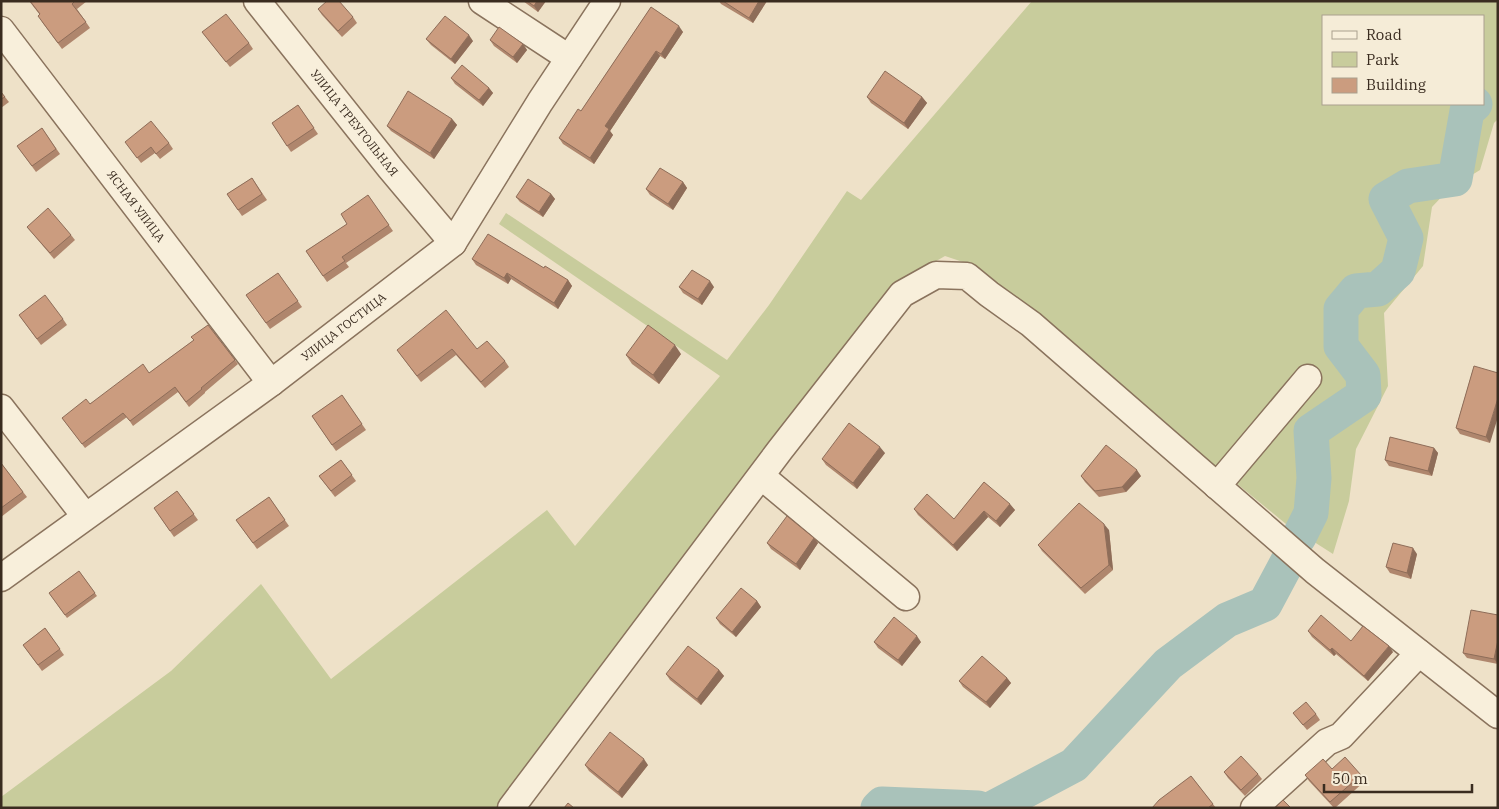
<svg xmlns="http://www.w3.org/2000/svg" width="1499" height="809" font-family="'IBM Plex Serif',serif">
<rect width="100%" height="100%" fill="#eee1c8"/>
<!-- green -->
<path fill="#c8cc9c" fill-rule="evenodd" d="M1032 1H1498V119L1494 123 1480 170 1449 189 1432 207 1423 266 1384 313 1388 386 1356 449 1349 501 1333 554 1286 524 1017 303 993 279 972 265 945 256 910 276 502 808H1V797L171 671 261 584 331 679 547 510 575 546 720 376 499 224 506 213 727 360 769 305 847 191 861 200ZM1323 16H1483V104H1323Z"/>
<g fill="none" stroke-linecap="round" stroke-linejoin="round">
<!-- river -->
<g stroke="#a9c2ba" stroke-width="35">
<polyline points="1299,537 1311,513 1314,478 1311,431 1364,395 1363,375 1341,346 1341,309 1356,291 1378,289 1398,271 1406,238 1386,199 1408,186 1455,179 1467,111 1475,104"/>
<polyline points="878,808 882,804 978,808"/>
<polyline points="993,808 1074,765 1168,664 1227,620 1265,604 1289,559"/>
</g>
<!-- minor casing -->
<g stroke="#8a735d" stroke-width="29">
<g id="minor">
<path id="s1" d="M257 1 390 168 453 243"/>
<polyline points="482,1 569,58"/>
<path id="s2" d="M1 30 271 383"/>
<polyline points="1,408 85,516"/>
<polyline points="761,476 906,597"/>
<polyline points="1217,486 1308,378"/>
<path id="s3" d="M1 578 271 383 453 243 540 102 607 1"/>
<polyline points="511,808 780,450 902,294 936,275 967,276 989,294 1031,324 1315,571 1498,715"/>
<polyline points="1254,808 1327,742 1341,736 1419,653"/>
</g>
</g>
<!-- minor -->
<use href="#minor" stroke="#f8efdb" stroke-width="26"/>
</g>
<!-- wall -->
<g fill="#af866d">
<polygon points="29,1 87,1 77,9 90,28 62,49 42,22 40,15"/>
<polygon points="523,1 546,1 538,12"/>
<polygon points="719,1 767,1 753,23 721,4"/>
<polygon points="651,7 683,32 665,59 660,56 610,131 613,135 594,164 563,144 559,138 581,111"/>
<polygon points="318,9 353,17 357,23 342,37 322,15"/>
<polygon points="202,32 249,43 253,49 230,67"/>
<polygon points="426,39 473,41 455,64 431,45"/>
<polygon points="490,40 523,44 527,50 517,63 494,46"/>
<polygon points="451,78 489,88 493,93 483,106 455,84"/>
<polygon points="1,92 9,102 1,108"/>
<polygon points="867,97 922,97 927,103 908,129 871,103"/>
<polygon points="298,105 318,134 291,152 272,123"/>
<polygon points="452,119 457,125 434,159 391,131 387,126"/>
<polygon points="42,128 60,154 36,172 17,146"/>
<polygon points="169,143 173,149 160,159 155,153 141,163 129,147"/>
<polygon points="252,178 267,200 242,216 227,194"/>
<polygon points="683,182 687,188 673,210 650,195 646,189"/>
<polygon points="551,194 555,199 543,217 520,202 516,197"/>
<polygon points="368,195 393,231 346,263 349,267 327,282 306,251 347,224"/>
<polygon points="27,227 71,235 75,240 54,259"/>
<polygon points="472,259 544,268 568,280 572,286 558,309 511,279 508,284 476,265"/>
<polygon points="278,273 302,307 270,329 246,295"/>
<polygon points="679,287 714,287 702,305 683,293"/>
<polygon points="19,315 63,319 67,325 41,345"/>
<polygon points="208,325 238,364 205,392 205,393 189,407 178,392 133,426 127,417 85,448 62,418 149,373 194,340"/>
<polygon points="477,349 505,361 509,367 485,388 456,355 421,382 397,350"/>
<polygon points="681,354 659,384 632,364 626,355"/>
<polygon points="1474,366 1490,443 1460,434 1456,428"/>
<polygon points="342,395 366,430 336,451 312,416"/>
<polygon points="1434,448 1438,453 1432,476 1389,466 1385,460"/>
<polygon points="885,453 857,489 826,465 822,459"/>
<polygon points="341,460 356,481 335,497 319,476"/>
<polygon points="1,463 27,497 1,517"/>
<polygon points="1081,476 1141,476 1126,492 1099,497 1085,482"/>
<polygon points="984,482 1015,510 1000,527 988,517 957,551 918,515 914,509 954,519"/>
<polygon points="177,491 198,520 174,537 154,508"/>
<polygon points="269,497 289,526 257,549 236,520"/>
<polygon points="1109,530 1113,570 1085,594 1042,551 1038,545"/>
<polygon points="814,538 818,543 800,570 771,549 767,543"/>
<polygon points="1417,554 1411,579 1390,573 1386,567"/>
<polygon points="79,571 97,596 67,618 49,593"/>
<polygon points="757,601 761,607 736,637 720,624 716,618"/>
<polygon points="1498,615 1498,664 1467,658 1463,653"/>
<polygon points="45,628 64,655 42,671 23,645"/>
<polygon points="1308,631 1351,641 1393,652 1368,681 1336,654 1334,656 1312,637"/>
<polygon points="874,642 921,642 902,666 878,648"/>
<polygon points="719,670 724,676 701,705 670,680 666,674"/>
<polygon points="1007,678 1011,683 990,708 963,687 959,681"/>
<polygon points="1293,713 1316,714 1320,720 1307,730"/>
<polygon points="585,765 648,765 622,798 589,771"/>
<polygon points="1332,769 1361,775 1365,781 1335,808 1334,808 1309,781 1305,775"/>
<polygon points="1224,772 1258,774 1262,779 1245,796 1228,778"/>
<polygon points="1191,776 1216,808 1152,808"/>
</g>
<!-- shaded-wall -->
<g fill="#8e6d59">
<polygon points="537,1 546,1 538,12 534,6"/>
<polygon points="759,1 767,1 753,23 749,18"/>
<polygon points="679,26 683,32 665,59 661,54"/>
<polygon points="469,35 473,41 455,64 451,59"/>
<polygon points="523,44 527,50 517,63 513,57"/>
<polygon points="656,51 660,56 610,131 613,135 594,164 590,158 605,126"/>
<polygon points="489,88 493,93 483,106 479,100"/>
<polygon points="922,97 927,103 908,129 904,123"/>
<polygon points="452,119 457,125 434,159 430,153"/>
<polygon points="683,182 687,188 673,210 668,204"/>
<polygon points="551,194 555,199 543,217 539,212"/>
<polygon points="507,273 511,279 508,284 504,278"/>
<polygon points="568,280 572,286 558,309 554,303"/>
<polygon points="710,281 714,287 702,305 698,299"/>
<polygon points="675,345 681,354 659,384 653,375"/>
<polygon points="1498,398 1498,417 1490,443 1486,437"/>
<polygon points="880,447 885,453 857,489 853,483"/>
<polygon points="1434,448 1438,453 1432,476 1428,471"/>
<polygon points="1137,470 1141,476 1126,492 1122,487"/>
<polygon points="1010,504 1015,510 1000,527 996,521"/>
<polygon points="984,511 988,517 957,551 953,545"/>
<polygon points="1104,524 1109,530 1113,570 1109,565"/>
<polygon points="814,538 818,543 800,570 796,564"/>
<polygon points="1413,548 1417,554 1411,579 1407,573"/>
<polygon points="757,601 761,607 736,637 732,632"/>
<polygon points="917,636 921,642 902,666 898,660"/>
<polygon points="1498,640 1498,664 1494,659"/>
<polygon points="1389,646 1393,652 1368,681 1364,676"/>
<polygon points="1332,648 1336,654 1334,656 1330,650"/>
<polygon points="719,670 724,676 701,705 697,699"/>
<polygon points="1007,678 1011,683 990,708 986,702"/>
<polygon points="644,759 648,765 622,798 618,792"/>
</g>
<!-- building -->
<g fill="#cb9c7f" stroke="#8e6d59">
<polygon points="30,1 75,1 72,4 86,22 58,43 38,16 40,14"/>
<polygon points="327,1 339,1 353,17 338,31 318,9"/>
<polygon points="527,1 537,1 534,6"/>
<polygon points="723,1 759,1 749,18"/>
<polygon points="651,7 679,26 661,54 656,51 605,126 609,129 590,158 559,138 578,109 581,111"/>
<polygon points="226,14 249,43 226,62 202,32"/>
<polygon points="445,16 469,35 451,59 426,39"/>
<polygon points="499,27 523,44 513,57 490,40"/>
<polygon points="462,65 489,88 479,100 451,78"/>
<polygon points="885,71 922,97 904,123 867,97"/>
<polygon points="408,91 452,119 430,153 387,126"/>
<polygon points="1,92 5,97 1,99"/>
<polygon points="298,105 314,128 287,146 272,123"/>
<polygon points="151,121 169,143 156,154 151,147 137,158 125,142"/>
<polygon points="42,128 56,149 32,166 17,146"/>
<polygon points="660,168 683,182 668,204 646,189"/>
<polygon points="252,178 262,194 238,210 227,194"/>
<polygon points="528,179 551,194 539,212 516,197"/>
<polygon points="368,195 389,225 342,257 345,261 323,276 306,251 347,224 341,214"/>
<polygon points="48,208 71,235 50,253 27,227"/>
<polygon points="488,234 544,268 545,266 568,280 554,303 507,273 504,278 472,259"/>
<polygon points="692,270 710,281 698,299 679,287"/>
<polygon points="278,273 298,301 266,323 246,295"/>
<polygon points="45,295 63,319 37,339 19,315"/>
<polygon points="446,310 477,349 487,341 505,361 481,382 452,349 417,376 397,350"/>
<polygon points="208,325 235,360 201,388 202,389 186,402 175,387 130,421 123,413 82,444 62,418 86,399 90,404 143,364 149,373 194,340 191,337"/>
<polygon points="648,325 675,345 653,375 626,355"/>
<polygon points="1474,366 1498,373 1498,398 1486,437 1456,428"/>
<polygon points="342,395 362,424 332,445 312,416"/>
<polygon points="849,423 880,447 853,483 822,459"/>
<polygon points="1390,437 1434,448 1428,471 1385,460"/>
<polygon points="1106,445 1137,470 1122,487 1095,491 1081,476"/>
<polygon points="341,460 352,475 331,491 319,476"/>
<polygon points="1,463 23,492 1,508"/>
<polygon points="984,482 1010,504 996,521 984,511 953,545 914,509 927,494 954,519"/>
<polygon points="177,491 194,514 170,531 154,508"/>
<polygon points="269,497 285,520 253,543 236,520"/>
<polygon points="1079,503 1104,524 1109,565 1081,588 1038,545"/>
<polygon points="787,516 814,538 796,564 767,543"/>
<polygon points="1393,543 1413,548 1407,573 1386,567"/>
<polygon points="79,571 95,593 65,615 49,593"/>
<polygon points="741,588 757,601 732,632 716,618"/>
<polygon points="1471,610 1498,615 1498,640 1494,659 1463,653"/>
<polygon points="1321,615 1351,641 1363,626 1389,646 1364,676 1332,648 1330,650 1308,631"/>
<polygon points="894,617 917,636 898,660 874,642"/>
<polygon points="45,628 60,649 38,665 23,645"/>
<polygon points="688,646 719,670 697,699 666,674"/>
<polygon points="982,656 1007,678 986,702 959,681"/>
<polygon points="1306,702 1316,714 1303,725 1293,713"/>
<polygon points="610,732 644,759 618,792 585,765"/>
<polygon points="1241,756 1258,774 1241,790 1224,772"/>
<polygon points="1345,757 1361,775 1330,802 1305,775 1323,759 1332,769"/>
<polygon points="1191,776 1213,804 1208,808 1152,808 1159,800"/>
<polygon points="1283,800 1291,808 1275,808"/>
<polygon points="568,803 574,808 564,808"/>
</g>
<g text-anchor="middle" stroke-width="4" stroke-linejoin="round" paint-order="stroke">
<!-- street labels -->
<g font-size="12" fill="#3a2c20" stroke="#f5ecd7">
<text dy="4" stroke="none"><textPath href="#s1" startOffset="156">УЛИЦА ТРЕУГОЛЬНАЯ</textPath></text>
<text dy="4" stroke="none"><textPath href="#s2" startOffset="222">ЯСНАЯ УЛИЦА</textPath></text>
<text dy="4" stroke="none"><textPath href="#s3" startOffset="425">УЛИЦА ГОСТИЦА</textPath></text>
</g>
</g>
<!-- border -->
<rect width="1499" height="809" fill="none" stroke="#3a2c20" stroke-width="5"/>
<!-- legend -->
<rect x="1322" y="15" width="162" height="90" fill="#f5ecd7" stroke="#aa9f8e"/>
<rect x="1332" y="31" width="25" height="8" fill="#f8efdb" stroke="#aa9f8e"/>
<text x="1366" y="40" font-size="15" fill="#3a2c20">Road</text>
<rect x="1332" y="52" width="25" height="15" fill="#c8cc9c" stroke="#aa9f8e"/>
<text x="1366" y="65" font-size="15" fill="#3a2c20">Park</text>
<rect x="1332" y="78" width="25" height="15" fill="#cb9c7f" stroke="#aa9f8e"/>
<text x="1366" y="90" font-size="15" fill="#3a2c20">Building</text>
<!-- scale -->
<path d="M1324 784v8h148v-8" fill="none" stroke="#3a2c20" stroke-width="2.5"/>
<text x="1332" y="784" font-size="15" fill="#3a2c20" stroke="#f5ecd7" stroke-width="4" paint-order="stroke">50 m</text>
</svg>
